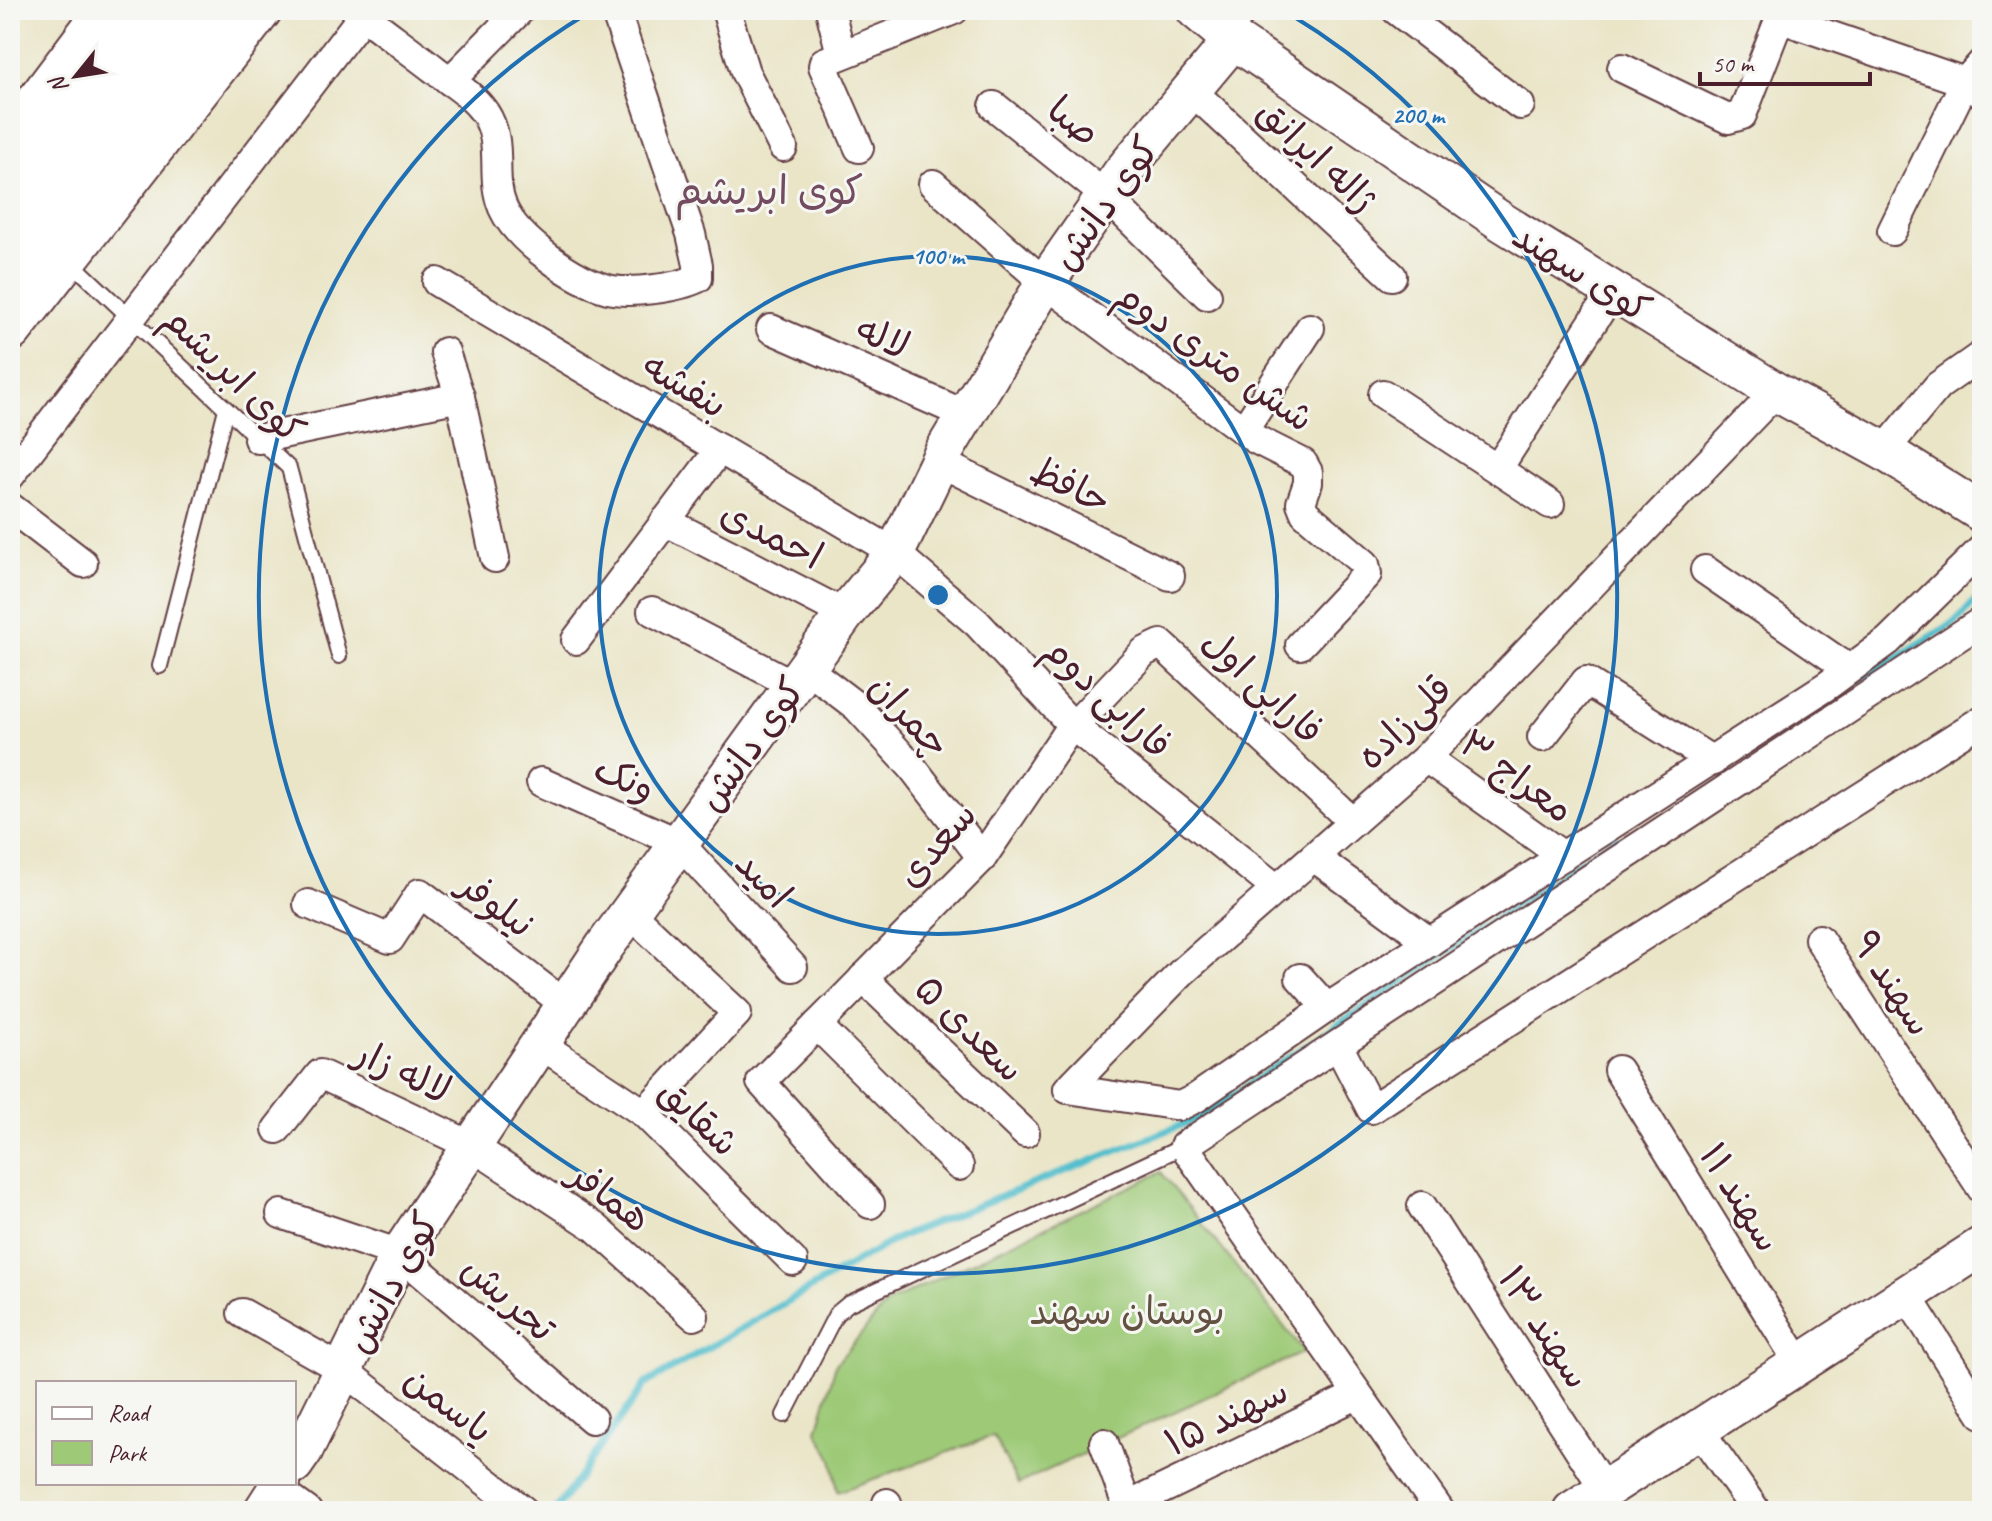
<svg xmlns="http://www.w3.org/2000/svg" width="1992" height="1521" font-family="Caveat,'Playpen Sans Arabic',sans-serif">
<rect width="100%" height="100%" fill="#f6f6f2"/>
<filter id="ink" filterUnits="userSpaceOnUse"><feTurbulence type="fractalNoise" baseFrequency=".0125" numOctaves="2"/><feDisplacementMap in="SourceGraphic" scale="16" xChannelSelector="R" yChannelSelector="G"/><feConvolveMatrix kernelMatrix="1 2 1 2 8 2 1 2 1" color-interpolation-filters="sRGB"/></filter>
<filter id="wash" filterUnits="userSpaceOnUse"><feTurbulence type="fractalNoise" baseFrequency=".006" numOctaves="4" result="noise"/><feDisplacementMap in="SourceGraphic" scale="32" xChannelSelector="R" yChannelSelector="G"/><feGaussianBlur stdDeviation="1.8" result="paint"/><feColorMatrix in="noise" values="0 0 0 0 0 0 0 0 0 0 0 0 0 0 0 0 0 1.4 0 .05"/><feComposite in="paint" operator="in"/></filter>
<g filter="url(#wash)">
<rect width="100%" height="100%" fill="#eae5c7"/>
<!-- park -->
<polygon fill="#9eca78" stroke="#747452" stroke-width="2" points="1161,1172 1304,1352 1018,1484 993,1436 838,1492 832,1459 817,1431 836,1364 887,1303"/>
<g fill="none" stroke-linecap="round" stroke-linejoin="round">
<!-- stream -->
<g stroke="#51becc" stroke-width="7">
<polyline points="1851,685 1957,621 1982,593"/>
<polyline points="555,1511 645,1384 899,1237 1199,1118 1616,838"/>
</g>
</g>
</g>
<g filter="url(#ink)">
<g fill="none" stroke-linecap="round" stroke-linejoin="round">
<!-- lane casing -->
<g stroke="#623d42" stroke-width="18">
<g id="lane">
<polyline points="70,261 289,468 339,656"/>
<polyline points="160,666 226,409"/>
<polyline points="784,1415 836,1314 848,1304 1184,1146"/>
</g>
</g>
<!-- street casing -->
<g stroke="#623d42" stroke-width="32">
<g id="street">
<path d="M356 10C382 30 408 49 434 69 452 83 472 94 485 113 505 144 489 175 503 208 517 240 574 280 608 289 629 294 678 288 698 278V265L691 234 615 10"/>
<polyline points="726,10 745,72 783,147"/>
<polyline points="830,10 841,54"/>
<polyline points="1396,10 1520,105"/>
<polyline points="1779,18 1965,82 1982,94"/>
<polyline points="1221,31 1245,10"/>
<polyline points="1622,68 1728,119 1742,115 1783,10"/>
<polyline points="450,81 520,10"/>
<polyline points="1191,90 1392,276"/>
<polyline points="994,106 1106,196 1207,295"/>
<polyline points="859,148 823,66 824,62 954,10"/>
<polyline points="933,184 1045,283 1255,439 1303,463 1308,472 1308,483 1301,503 1305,513 1365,564 1367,574 1300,645"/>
<polyline points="1892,231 1965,82 1982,63"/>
<polyline points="437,282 895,553 977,623 1074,727 1277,889"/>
<polyline points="771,329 966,415"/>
<polyline points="445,352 460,397 495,558"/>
<polyline points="1383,394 1550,504"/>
<polyline points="1244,430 1310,328"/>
<polyline points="258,439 460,397"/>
<polyline points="1884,451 1938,386 1982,355"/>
<polyline points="939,462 1170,576"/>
<polyline points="1498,468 1613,291"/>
<polyline points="10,476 367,10"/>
<polyline points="10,507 83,563"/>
<polyline points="665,521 845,614"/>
<polyline points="1705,570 1849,669"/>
<polyline points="652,611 794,685"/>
<polyline points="576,640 720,449"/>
<polyline points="806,668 857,707 912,767 982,858"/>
<polyline points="1542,737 1586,681 1713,761"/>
<polyline points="1426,758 1563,856"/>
<polyline points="541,782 679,843 793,967"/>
<polyline points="1314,857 1430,942"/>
<polyline points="308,904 390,939 420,893 566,1005"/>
<polyline points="629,912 737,1013 644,1113"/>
<polyline points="1819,939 1982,1189"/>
<polyline points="863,978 1025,1133"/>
<polyline points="1300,978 1327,1008"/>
<polyline points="817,1025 959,1166"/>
<polyline points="540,1044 644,1113 793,1261"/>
<polyline points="1338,1045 1371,1109 1982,720"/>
<polyline points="1618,1070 1799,1363"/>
<polyline points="1068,1089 1180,1106 1196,1098 1327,1008 1828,685 1888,641 1982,549"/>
<polyline points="1068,1089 1181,973 1426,758 1776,392"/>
<polyline points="277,1129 320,1074 472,1146 595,1227 694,1316"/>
<polyline points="870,1204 761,1082 982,858 1065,735 1144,652 1161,644 1353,822"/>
<polyline points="1422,1206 1605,1490"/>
<polyline points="281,1214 400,1254 592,1419"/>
<polyline points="1906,1294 1982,1414"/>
<polyline points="242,1313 343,1370 524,1511"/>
<polyline points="1700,1431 1756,1511"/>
<polyline points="1104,1443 1129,1511"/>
<polyline points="277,1489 307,1511"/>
<polyline points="887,1503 890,1511"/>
<polyline points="1128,1506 1357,1395"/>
<polyline points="1440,1511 1184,1146 1982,621"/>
</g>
</g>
<!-- secondary casing -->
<g stroke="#623d42" stroke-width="42">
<g id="secondary">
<polyline points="1196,10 1221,31 1502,222 1776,392 1884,451 1982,513"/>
<polyline points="294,1464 303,1451 400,1254 605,946 845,614 895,553 946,448 1045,283 1122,173 1233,40"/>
<polyline points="263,1511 281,1483"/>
<polyline points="1572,1511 1982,1246"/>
</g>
</g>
<!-- highway casing -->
<g stroke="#623d42" stroke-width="48">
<g id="highway">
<polyline points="10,140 108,10"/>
<polyline points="10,210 161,10"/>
<polyline points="10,278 209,10"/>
<polyline points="10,329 259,10"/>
</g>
</g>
<!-- lane -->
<use href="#lane" stroke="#fff" stroke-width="14"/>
<!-- street -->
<use href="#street" stroke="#fff" stroke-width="28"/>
<!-- secondary -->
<use href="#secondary" stroke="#fff" stroke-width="38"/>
<!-- highway -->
<use href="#highway" stroke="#fff" stroke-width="44"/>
</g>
</g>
<!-- distance rings -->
<g fill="none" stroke="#1f6fb2" stroke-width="4">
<circle cx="938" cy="595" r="339"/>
<path d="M1288 13A679 679 0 1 1 588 13"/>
</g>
<g text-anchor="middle" stroke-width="6" stroke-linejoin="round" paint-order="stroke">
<!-- street labels -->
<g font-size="38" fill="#4a1f2b" stroke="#f6f6f2">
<text transform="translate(1074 121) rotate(39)" y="13">صبا</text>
<text transform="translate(1317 155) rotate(43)" y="13">ژاله ایرانق</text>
<text transform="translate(1105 203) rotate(-54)" y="13">کوی دانش</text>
<text transform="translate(1582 272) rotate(32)" y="13">کوی سهند</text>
<text transform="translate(883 337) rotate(24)" y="13">لاله</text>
<text transform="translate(1215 356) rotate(35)" y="13">شش متری دوم</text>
<text transform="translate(234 374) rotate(44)" y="13">کوی ابریشم</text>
<text transform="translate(685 385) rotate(31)" y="13">بنفشه</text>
<text transform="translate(1071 485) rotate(26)" y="13">حافظ</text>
<text transform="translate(772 534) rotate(27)" y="13">احمدی</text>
<text transform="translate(1263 686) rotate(43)" y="13">فارابی اول</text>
<text transform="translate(1108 697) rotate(43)" y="13">فارابی دوم</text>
<text transform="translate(910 715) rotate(47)" y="13">چمران</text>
<text transform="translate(1404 722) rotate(-44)" y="13">قلی‌زاده</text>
<text transform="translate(751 744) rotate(-54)" y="13">کوی دانش</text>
<text transform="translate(1517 776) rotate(36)" y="13">معراج ۳</text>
<text transform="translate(625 778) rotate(24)" y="13">ونک</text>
<text transform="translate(936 844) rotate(-49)" y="13">سعدی</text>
<text transform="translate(764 879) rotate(47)" y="13">امید</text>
<text transform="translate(497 904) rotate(37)" y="13">نیلوفر</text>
<text transform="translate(1893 983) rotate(57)" y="13">سهند ۹</text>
<text transform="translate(970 1028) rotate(44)" y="13">سعدی ۵</text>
<text transform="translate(403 1071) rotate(25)" y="13">لاله زار</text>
<text transform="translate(699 1117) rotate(43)" y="13">شقایق</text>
<text transform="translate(610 1196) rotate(37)" y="13">همافر</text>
<text transform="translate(1741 1197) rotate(58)" y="13">سهند ۱۱</text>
<text transform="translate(392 1282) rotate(-61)" y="13">کوی دانش</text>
<text transform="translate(509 1298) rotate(41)" y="13">تجریش</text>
<text transform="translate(1545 1327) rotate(57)" y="13">سهند ۱۳</text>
<text transform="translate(449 1404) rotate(38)" y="13">یاسمن</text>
<text transform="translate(1226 1416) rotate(-26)" y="13">سهند ۱۵</text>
</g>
<!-- park labels -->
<g font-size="38" fill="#635242" stroke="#f6f6f2">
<text x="1127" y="1324">بوستان سهند</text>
</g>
<!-- neighbourhood labels -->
<g font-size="40" fill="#744c60" stroke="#f6f6f2">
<text x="769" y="204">کوی ابریشم</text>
</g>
</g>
<circle cx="938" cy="595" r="12" fill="#1f6fb2" stroke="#f6f6f2" stroke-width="4"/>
<g font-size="24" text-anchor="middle" font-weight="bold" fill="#1f6fb2" stroke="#f6f6f2" stroke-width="6" stroke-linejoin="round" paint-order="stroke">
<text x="1418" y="123">200 m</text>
<text x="938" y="264">100 m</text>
</g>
<!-- margin -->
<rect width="1992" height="1521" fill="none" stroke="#f6f6f2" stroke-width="40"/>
<!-- legend -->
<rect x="36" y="1381" width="260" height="104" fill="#f6f6f2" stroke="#b1a0a2" stroke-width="2"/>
<rect x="52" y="1407" width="40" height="12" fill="#ffffff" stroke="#b1a0a2" stroke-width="2"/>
<text x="108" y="1421" font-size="24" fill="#4a1f2b">Road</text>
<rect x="52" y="1441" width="40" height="24" fill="#9eca78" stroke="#b1a0a2" stroke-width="2"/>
<text x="108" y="1461" font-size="24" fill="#4a1f2b">Park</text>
<!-- north arrow -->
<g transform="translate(76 76) rotate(240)" stroke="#f6f6f2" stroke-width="6" paint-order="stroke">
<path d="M0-6L14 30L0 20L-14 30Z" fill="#4a1f2b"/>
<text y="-12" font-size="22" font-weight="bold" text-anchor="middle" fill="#4a1f2b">N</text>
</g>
<!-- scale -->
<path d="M1700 72v12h170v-12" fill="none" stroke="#4a1f2b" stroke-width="4"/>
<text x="1712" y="72" font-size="24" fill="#4a1f2b" stroke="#f6f6f2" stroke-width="6" paint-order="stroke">50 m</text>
</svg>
